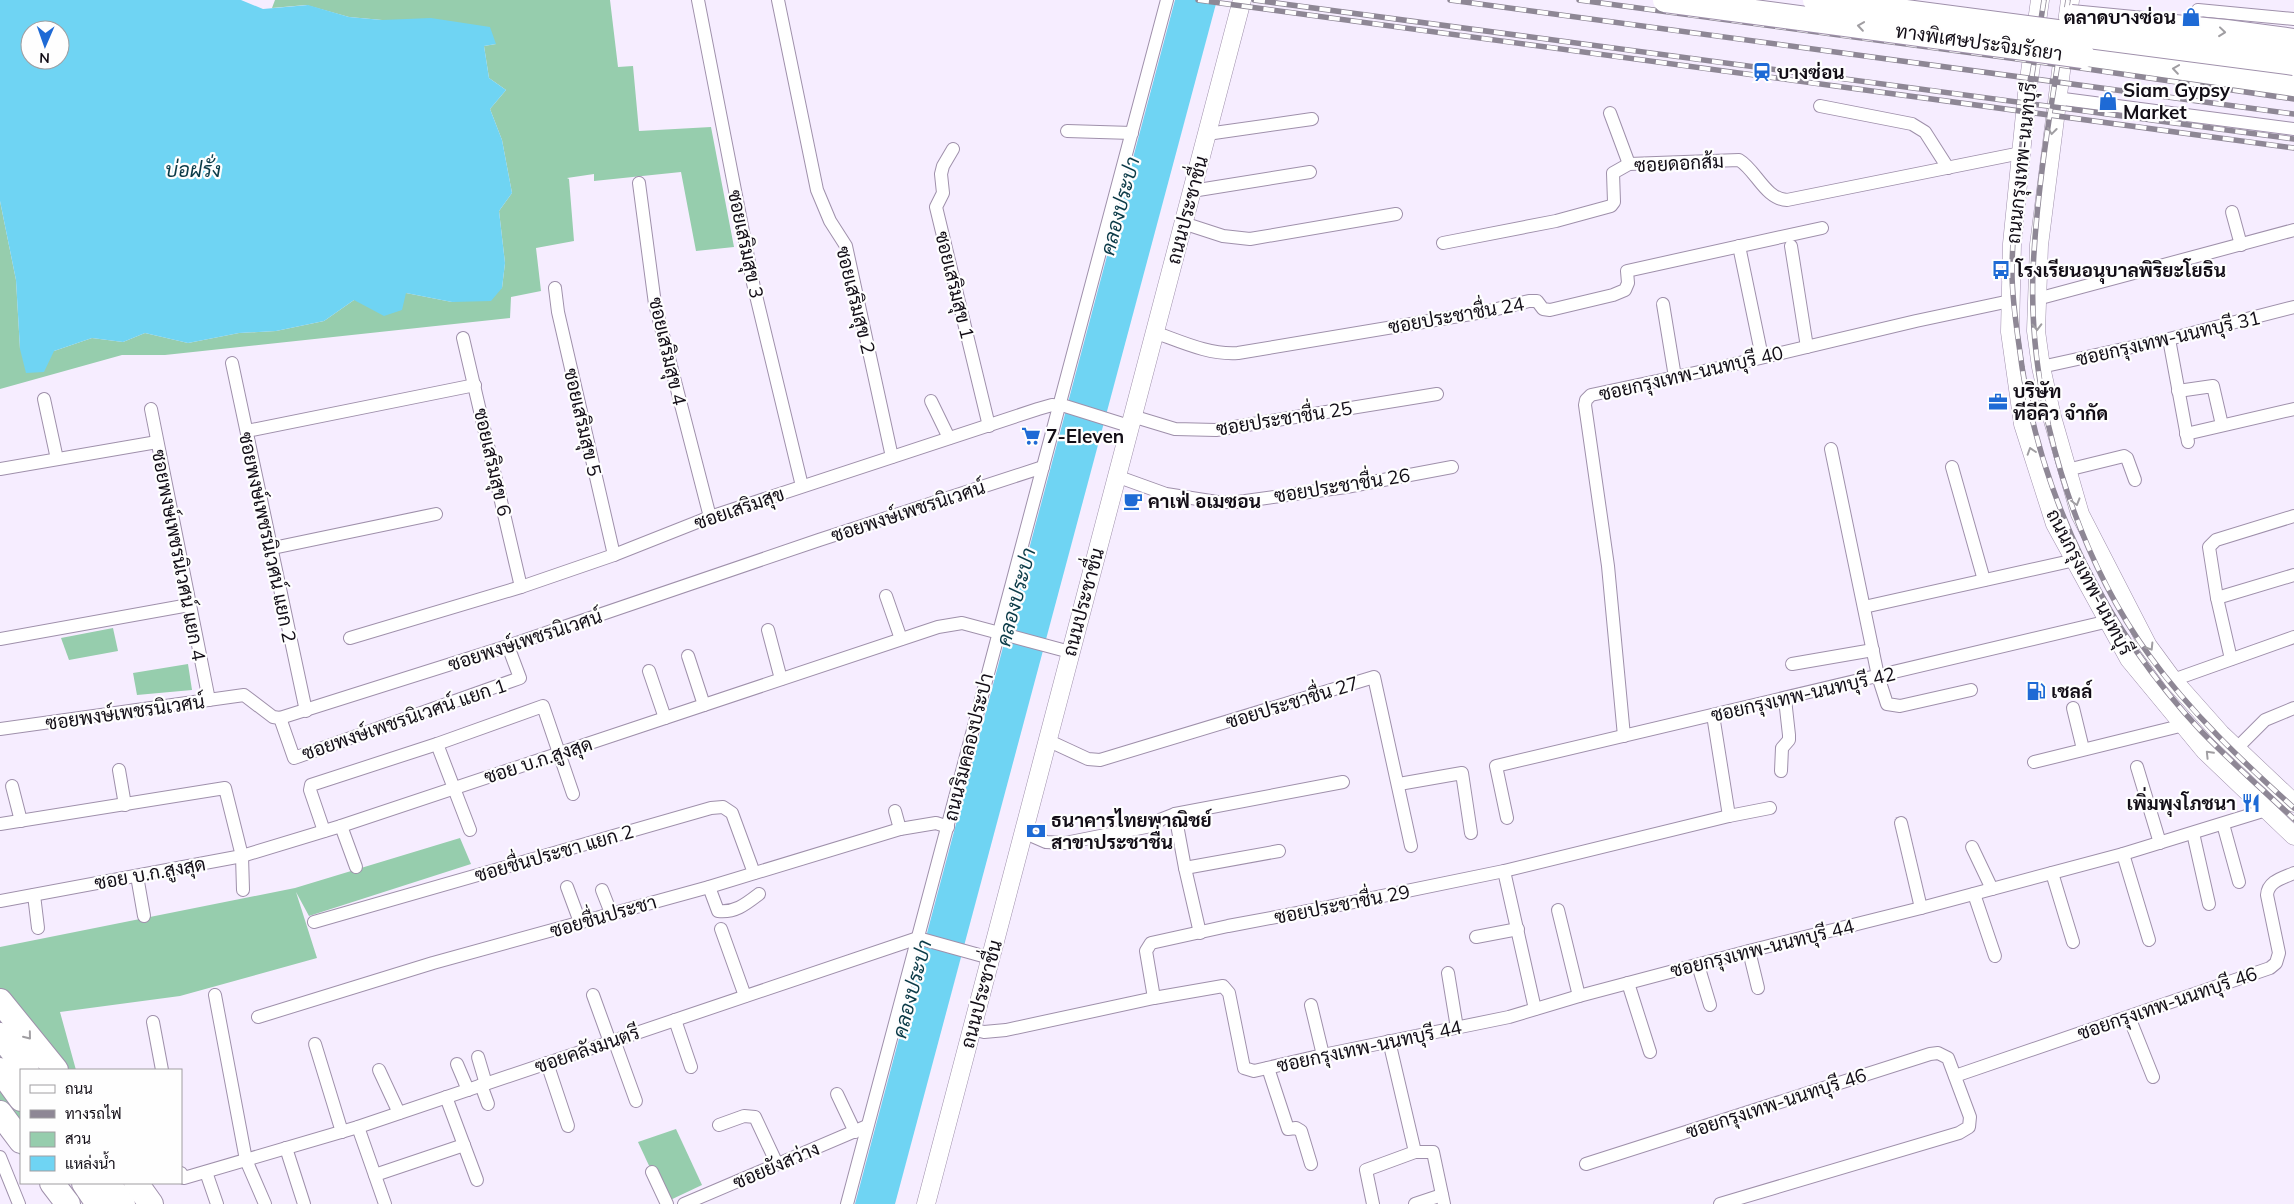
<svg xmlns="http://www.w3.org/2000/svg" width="2294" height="1204" font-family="Mulish,Sarabun,sans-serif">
<rect width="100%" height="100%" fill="#f6edff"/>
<!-- green -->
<g fill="#96cdad">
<polygon points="275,0 610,0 618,67 633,66 639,131 711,127 734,247 696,251 681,172 594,181 594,174 567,178 569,179 574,241 536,248 541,291 511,297 510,318 165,355 122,355 0,389 0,201 16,280 20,349 54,351 92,338 123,342 145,333 188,343 239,333 276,331 324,321 354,300 406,293 452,302 502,288 505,263 499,211 512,193 502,140 490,109 506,90 489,78 484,46 496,44 382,20 349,17 306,5 272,8"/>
<polygon points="113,628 118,651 69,660 61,638"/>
<polygon points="188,664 192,690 137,695 133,673"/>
<polygon points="460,838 471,864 309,916 296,892 317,958 180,996 60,1012 76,1070 21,1070 20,1155 0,1133 0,947 295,888"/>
<polygon points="676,1129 702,1185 666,1202 638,1142"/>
</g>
<!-- water -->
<g fill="#6fd4f3" fill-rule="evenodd">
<path d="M0 0H241L263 9 308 5 349 17 382 20 431 18 490 27 496 44 484 46 489 78 506 90 490 109 502 140 512 193 499 211 505 263 502 288 491 301 452 302 406 293 402 310 384 316 354 300 324 321 276 331 239 333 188 343 145 333 123 342 92 338 54 351 44 372 26 373 20 349 16 280 0 201ZM30 30H60V60H30Z"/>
<polygon points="1175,0 1217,0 895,1204 855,1204"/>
</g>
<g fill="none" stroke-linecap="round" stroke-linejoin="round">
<!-- minor casing -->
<g stroke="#9f90ab" stroke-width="14">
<g id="minor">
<polyline points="698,0 753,283 802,486"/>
<polyline points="778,0 817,190 830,221 846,246 892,457"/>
<polyline points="2192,32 2198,10 2294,19"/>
<polyline points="2056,98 2294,129"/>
<polyline points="1820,106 1912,124 1925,132 1948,168"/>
<polyline points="1610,113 1629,164"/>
<polyline points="1067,131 1132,133"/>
<polyline points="1207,134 1312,119"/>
<polyline points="953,149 943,166 941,174 943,193 936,207 989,426"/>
<polyline points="639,183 655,304 710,517"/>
<polyline points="1192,191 1310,172"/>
<polyline points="2232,212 2241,245"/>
<polyline points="1183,223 1223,236 1250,239 1396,214"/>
<path d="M1443 243 1556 221 1611 206 1614 202 1613 173 1629 164 1739 160C1756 170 1765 199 1787 200L2021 153"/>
<polyline points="1739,246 1762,357"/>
<polyline points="1791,246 1807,347"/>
<polyline points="555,288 558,312 614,555"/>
<polyline points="2037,299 2294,230"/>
<polyline points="1663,304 1675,377"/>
<path d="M1154 332C1182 342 1209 355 1238 353L1489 311 1529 301H1537L1543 309 1550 310 1613 295 1625 290 1628 283 1627 271 1822 228"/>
<polyline points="463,338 521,587"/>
<polyline points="2169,339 2188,442"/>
<polyline points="232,363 306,711"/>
<polyline points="2041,367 2169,339 2294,307"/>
<polyline points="2178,391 2213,386 2222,425"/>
<polyline points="44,399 57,459"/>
<polyline points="931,401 949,438"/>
<polyline points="151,409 209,700"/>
<polyline points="1132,416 1175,429 1216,430 1437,394"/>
<polyline points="247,431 475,385"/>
<polyline points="2186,434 2294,409"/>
<polyline points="1831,449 1878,676 1887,704 1900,706 1971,690"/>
<polyline points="1952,467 1984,580"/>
<polyline points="0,469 157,442"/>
<polyline points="2067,470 2124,456 2127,458 2135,480"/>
<polyline points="1116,476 1166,494 1217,502 1238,502 1346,487 1452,467"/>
<polyline points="273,548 436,514"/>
<polyline points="886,596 901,639"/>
<polyline points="2217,598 2294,575"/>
<polyline points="1864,607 2075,560"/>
<polyline points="768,630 781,679"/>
<polyline points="350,638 521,587 614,555 710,517 1038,409 1052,405 1065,406 1129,426"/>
<polyline points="0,639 189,605"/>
<polyline points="688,656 704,705"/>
<polyline points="2231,659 2217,598 2209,547 2216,540 2294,516"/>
<polyline points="1792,664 1873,650"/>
<polyline points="649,671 665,718"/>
<polyline points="2173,680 2294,637"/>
<polyline points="2073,708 2083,749"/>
<polyline points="1713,715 1729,816"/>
<polyline points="280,718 294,758 520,678 508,646"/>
<polyline points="0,729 244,695 273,717 280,718 508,646 819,540 1043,467"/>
<polyline points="1624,736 1608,566 1585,405 1586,400 1591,395 1718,368 1916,321 2010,301"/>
<polyline points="1047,740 1088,759 1100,760 1374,677 1411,846"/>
<polyline points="437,744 470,830"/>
<polyline points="2236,749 2265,720 2294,708"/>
<polyline points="2034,762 2184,725"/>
<polyline points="2137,767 2160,843"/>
<polyline points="119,770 125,805"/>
<polyline points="1781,771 1782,748 1789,740 1789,735 1785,699"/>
<polyline points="1399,784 1462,773 1471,833"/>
<polyline points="12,786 21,821"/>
<polyline points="895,811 900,829"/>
<polyline points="1175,814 1185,868 1200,933"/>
<polyline points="1507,818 1496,766 2109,621"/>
<polyline points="1901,823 1921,908"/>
<polyline points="0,824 225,788 242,856 243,890"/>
<polyline points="2223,824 2239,882"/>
<polyline points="341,826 356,867"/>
<polyline points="324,831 310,790 311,785 437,744 543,706 573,794"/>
<polyline points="1023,832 1046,842 1065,843 1151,826 1162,819 1175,814 1343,782"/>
<polyline points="2193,833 2209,904"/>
<polyline points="1972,847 1992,889"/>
<polyline points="2123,854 2149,940"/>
<polyline points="1185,868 1279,851"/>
<polyline points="1504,871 1535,1009"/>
<polyline points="2052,873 2073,942"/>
<polyline points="137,876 144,916"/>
<polyline points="567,887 580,922"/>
<path d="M709 887 718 911C735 913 746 904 759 894"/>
<polyline points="602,890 611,913"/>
<polyline points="1974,894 1995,956"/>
<polyline points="34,895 38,928"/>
<polyline points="0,901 242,856 341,826 938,627 962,623 1070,652"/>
<polyline points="1558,910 1579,996"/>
<polyline points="314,922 711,808 723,807 732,813 754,873"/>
<polyline points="721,929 745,996"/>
<polyline points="1476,937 1518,929"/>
<polyline points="1749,951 1758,988"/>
<polyline points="1698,965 1710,1005"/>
<polyline points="1448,973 1457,1028"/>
<polyline points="1628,983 1650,1052"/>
<polyline points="215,995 246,1160 265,1204"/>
<polyline points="593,995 610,1042"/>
<polyline points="1154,998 1223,986 1229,993 1244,1068 1254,1071 1323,1055 1509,1017 1579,996 1749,951 1921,908 2123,854 2266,810"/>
<polyline points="1311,1005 1323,1055"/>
<polyline points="258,1017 433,963 709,887 900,829 936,823 948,827"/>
<polyline points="2129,1017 2153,1077"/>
<polyline points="675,1020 691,1067"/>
<polyline points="153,1022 162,1070"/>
<polyline points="972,1029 984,1032 1006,1030 1154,998 1146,951 1151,943 1228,926 1324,908 1504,871 1729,816 1770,808"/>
<polyline points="614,1040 636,1101"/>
<polyline points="315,1044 342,1132"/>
<polyline points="478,1057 486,1084"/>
<polyline points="547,1063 568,1126"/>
<polyline points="457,1064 468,1090"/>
<polyline points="1268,1068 1288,1129 1296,1128 1301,1131 1311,1164"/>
<polyline points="379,1070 399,1113"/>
<path d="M1955 1076 2270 968 2276 963 2279 953 2267 895C2268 881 2283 878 2294 873"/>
<polyline points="481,1085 488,1104"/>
<polyline points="837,1094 855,1132"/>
<polyline points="446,1097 477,1180"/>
<polyline points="719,1125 744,1116 755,1117 777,1164"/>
<polyline points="358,1127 385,1204"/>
<polyline points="286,1148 304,1204"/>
<polyline points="1415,1152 1433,1152 1444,1204"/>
<polyline points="0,1157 19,1204"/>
<polyline points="1586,1164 1930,1054 1938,1053 1948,1058 1970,1117 1969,1127 1959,1133 1720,1204"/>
<polyline points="206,1172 217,1204"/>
<polyline points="652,1172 667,1204"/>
<polyline points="181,1173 184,1178 358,1127 918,938 990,958"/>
<polyline points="375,1175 464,1145"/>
<polyline points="684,1204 867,1126"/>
<polyline points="847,1204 1167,0"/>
<polyline points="1373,1204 1366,1170 1415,1152 1389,1041"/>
<polyline points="1415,1204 1442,1195"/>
</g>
</g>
<!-- secondary casing -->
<g stroke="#9f90ab" stroke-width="19">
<g id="secondary">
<polyline points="2040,0 2027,94 2012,244 2010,332 2023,424 2055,524 2129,659 2205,751 2294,836"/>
<polyline points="2070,0 2039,245 2036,331 2041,367 2052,417 2080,514 2148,646 2173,680 2221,734 2294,803"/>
<polyline points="926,1204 1242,0"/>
</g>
</g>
<!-- motorway casing -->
<g stroke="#9f90ab" stroke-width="26">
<g id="motorway">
<polyline points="2083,56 2294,85"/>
<polyline points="0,1001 56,1070"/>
<polyline points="0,1035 27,1070"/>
<polyline points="0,1070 21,1099"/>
<polyline points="0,1113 21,1141"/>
<polyline points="52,1183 68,1204"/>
<polyline points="84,1183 98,1204"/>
<polyline points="108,1183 123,1204"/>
<polyline points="136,1183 151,1204"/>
</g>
</g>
<!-- minor -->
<use href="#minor" stroke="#fff" stroke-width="12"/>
<!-- secondary -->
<use href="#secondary" stroke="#fff" stroke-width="18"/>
<!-- motorway -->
<use href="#motorway" stroke="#fff" stroke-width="24"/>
<!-- rail casing -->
<g stroke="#8e8795" stroke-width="5.5">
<g id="rail">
<polyline points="1198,0 2294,148"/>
<polyline points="1254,0 2294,139"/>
<polyline points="1450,0 2294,114"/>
<polyline points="1579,0 2032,61 2294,99"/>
<path d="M2044 0C2030 90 2013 180 2012 272 2012 304 2018 336 2022 367 2043 503 2107 631 2201 731 2231 762 2263 790 2294 819"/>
<path d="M2068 0C2054 90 2037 180 2033 271 2028 399 2074 552 2149 655 2191 713 2242 761 2294 808"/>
</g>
</g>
<!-- rail -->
<use href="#rail" stroke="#fefefe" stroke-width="4" stroke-dasharray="11" stroke-linecap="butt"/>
<!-- motorway-bridge casing -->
<g stroke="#9f90ab" stroke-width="26" stroke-linecap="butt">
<g id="motorway-bridge">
<polyline points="1665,0 2083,56"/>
<polyline points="1815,0 2294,63"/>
<polyline points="2071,17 2226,32 2294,41"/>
</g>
</g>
<!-- motorway-bridge -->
<use href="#motorway-bridge" stroke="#fff" stroke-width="24"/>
</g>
<!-- one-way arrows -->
<defs><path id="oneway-chevron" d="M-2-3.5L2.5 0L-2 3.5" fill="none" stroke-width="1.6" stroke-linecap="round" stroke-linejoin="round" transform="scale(1.25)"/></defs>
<g stroke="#a09ea2">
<use href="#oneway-chevron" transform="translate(1861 26) rotate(-172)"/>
<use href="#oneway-chevron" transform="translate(2222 32) rotate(6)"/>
<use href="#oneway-chevron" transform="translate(2176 69) rotate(-172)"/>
<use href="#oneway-chevron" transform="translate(2052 131) rotate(97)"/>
<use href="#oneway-chevron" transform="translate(2037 327) rotate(89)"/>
<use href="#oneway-chevron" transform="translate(2031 451) rotate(-108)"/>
<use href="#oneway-chevron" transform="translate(2076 502) rotate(74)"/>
<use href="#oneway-chevron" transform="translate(2150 647) rotate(58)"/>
<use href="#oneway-chevron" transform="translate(2209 754) rotate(-134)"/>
<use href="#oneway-chevron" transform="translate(28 1036) rotate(51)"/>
</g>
<!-- icons -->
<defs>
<g id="shop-bare" transform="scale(1.5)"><path d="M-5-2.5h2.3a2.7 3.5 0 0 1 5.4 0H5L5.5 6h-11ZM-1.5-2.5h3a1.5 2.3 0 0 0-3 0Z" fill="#1e6ad5" stroke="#fefefe" stroke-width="2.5" paint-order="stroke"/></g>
<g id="station-bare" transform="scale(1.5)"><path d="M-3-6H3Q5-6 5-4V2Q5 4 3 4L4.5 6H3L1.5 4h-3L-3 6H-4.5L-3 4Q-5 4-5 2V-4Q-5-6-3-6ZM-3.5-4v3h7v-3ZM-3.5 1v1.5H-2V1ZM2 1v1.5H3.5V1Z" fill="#1e6ad5" stroke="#fefefe" stroke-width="2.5" paint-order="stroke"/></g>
<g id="bus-bare" transform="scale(1.5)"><path d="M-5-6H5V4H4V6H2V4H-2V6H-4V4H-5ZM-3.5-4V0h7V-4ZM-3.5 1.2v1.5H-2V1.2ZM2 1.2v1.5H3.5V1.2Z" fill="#1e6ad5" stroke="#fefefe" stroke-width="2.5" paint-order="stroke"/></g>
<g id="office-bare" transform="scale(1.5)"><path d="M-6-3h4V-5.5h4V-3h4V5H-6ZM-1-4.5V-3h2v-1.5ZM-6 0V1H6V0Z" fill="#1e6ad5" stroke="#fefefe" stroke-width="2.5" paint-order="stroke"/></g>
<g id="supermarket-bare" transform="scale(1.5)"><path d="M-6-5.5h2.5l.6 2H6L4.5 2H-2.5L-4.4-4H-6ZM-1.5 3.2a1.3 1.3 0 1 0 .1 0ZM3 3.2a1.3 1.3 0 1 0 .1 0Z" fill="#1e6ad5" stroke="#fefefe" stroke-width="2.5" paint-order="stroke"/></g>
<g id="cafe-bare" transform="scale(1.5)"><path d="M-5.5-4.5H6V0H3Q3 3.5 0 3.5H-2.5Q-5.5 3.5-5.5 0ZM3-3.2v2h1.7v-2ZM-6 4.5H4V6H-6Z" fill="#1e6ad5" stroke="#fefefe" stroke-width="2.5" paint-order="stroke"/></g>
<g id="fuel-bare" transform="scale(1.5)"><path d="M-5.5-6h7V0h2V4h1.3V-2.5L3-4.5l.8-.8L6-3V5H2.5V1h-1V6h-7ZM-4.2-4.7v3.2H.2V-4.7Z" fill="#1e6ad5" stroke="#fefefe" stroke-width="2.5" paint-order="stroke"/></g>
<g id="restaurant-bare" transform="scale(1.5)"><path d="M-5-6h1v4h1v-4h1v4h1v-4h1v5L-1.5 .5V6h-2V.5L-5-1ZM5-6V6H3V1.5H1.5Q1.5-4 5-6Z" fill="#1e6ad5" stroke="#fefefe" stroke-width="2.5" paint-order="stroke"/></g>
<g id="bank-bare" transform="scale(1.5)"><path d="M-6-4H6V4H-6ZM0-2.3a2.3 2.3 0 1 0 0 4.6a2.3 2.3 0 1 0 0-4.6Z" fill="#1e6ad5" stroke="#fefefe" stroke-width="2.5" paint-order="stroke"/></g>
</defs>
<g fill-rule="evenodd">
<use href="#shop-bare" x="2191" y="17"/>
<use href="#station-bare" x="1762" y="72"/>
<use href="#shop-bare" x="2108" y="101"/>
<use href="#bus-bare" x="2001" y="270"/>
<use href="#office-bare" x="1998" y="402"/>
<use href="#supermarket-bare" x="1031" y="436"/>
<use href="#cafe-bare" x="1133" y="501"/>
<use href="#fuel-bare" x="2036" y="691"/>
<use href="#restaurant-bare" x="2251" y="803"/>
<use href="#bank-bare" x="1036" y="831"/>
</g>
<g text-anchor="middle" stroke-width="4.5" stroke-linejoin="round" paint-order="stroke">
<!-- poi labels -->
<g font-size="19" font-weight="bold" fill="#120d16" stroke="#fefefe" text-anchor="start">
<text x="2176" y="24" text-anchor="end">ตลาดบางซ่อน</text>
<text x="1777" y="79">บางซ่อน</text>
<text x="2123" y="97">Siam Gypsy<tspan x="2123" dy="22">Market</tspan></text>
<text x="2016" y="277">โรงเรียนอนุบาลพิริยะโยธิน</text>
<text x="2013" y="398">บริษัท<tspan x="2013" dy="22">ทีอีคิว จำกัด</tspan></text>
<text x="1046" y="443">7-Eleven</text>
<text x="1148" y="508">คาเฟ่ อเมซอน</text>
<text x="2051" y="698">เชลล์</text>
<text x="2236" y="810" text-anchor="end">เพิ่มพุงโภชนา</text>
<text x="1051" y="827">ธนาคารไทยพาณิชย์<tspan x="1051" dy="22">สาขาประชาชื่น</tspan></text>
</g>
<!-- street labels -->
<g font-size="19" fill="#120d16" stroke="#fefefe">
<text transform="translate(1979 42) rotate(8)" y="7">ทางพิเศษประจิมรัถยา</text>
<text transform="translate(1679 163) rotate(-3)" y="7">ซอยดอกส้ม</text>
<text transform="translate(2021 163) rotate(-84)" y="7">ถนนกรุงเทพ-นนทบุรี</text>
<text transform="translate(1187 210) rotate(-75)" y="7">ถนนประชาชื่น</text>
<text transform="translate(746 244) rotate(78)" y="7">ซอยเสริมสุข 3</text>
<text transform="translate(955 285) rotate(76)" y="7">ซอยเสริมสุข 1</text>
<text transform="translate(856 300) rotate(76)" y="7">ซอยเสริมสุข 2</text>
<text transform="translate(1456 315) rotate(-10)" y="7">ซอยประชาชื่น 24</text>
<text transform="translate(2168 338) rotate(-13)" y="7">ซอยกรุงเทพ-นนทบุรี 31</text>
<text transform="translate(668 351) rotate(77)" y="7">ซอยเสริมสุข 4</text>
<text transform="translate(1691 373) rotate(-13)" y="7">ซอยกรุงเทพ-นนทบุรี 40</text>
<text transform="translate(1284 418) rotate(-9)" y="7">ซอยประชาชื่น 25</text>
<text transform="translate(583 422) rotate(77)" y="7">ซอยเสริมสุข 5</text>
<text transform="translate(493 462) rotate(77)" y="7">ซอยเสริมสุข 6</text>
<text transform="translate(1342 485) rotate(-9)" y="7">ซอยประชาชื่น 26</text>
<text transform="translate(739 508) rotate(-19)" y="7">ซอยเสริมสุข</text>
<text transform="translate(908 511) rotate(-18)" y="7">ซอยพงษ์เพชรนิเวศน์</text>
<text transform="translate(268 537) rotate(78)" y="7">ซอยพงษ์เพชรนิเวศน์ แยก 2</text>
<text transform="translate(179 555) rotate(79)" y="7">ซอยพงษ์เพชรนิเวศน์ แยก 4</text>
<text transform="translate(2090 582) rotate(62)" y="7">ถนนกรุงเทพ-นนทบุรี</text>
<text transform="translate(1083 602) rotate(-75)" y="7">ถนนประชาชื่น</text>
<text transform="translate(525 640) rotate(-18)" y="7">ซอยพงษ์เพชรนิเวศน์</text>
<text transform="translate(1803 694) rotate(-13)" y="7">ซอยกรุงเทพ-นนทบุรี 42</text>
<text transform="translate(1292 702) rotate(-17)" y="7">ซอยประชาชื่น 27</text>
<text transform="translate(125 712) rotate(-8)" y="7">ซอยพงษ์เพชรนิเวศน์</text>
<text transform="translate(404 719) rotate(-19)" y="7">ซอยพงษ์เพชรนิเวศน์ แยก 1</text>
<text transform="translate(968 747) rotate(-76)" y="7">ถนนริมคลองประปา</text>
<text transform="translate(538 760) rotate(-18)" y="7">ซอย บ.ก.สูงสุด</text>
<text transform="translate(554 853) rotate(-16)" y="7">ซอยชื่นประชา แยก 2</text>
<text transform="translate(150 873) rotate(-10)" y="7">ซอย บ.ก.สูงสุด</text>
<text transform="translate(1342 904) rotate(-11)" y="7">ซอยประชาชื่น 29</text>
<text transform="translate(603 916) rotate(-16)" y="7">ซอยชื่นประชา</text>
<text transform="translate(1762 948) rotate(-14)" y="7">ซอยกรุงเทพ-นนทบุรี 44</text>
<text transform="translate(981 994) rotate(-75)" y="7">ถนนประชาชื่น</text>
<text transform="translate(2167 1003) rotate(-19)" y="7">ซอยกรุงเทพ-นนทบุรี 46</text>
<text transform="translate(1369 1046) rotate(-12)" y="7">ซอยกรุงเทพ-นนทบุรี 44</text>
<text transform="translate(587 1049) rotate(-19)" y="7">ซอยคลังมนตรี</text>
<text transform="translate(1776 1103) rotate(-18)" y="7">ซอยกรุงเทพ-นนทบุรี 46</text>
<text transform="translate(776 1165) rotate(-23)" y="7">ซอยยังสว่าง</text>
</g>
<!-- water labels -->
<g font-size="20" font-style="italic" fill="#0a3a47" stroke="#fefefe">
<text x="193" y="177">บ่อฝรั่ง</text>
<text transform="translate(1120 206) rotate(-75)" y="7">คลองประปา</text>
<text transform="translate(1016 597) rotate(-75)" y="7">คลองประปา</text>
<text transform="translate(912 989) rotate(-75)" y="7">คลองประปา</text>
</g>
</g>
<!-- legend -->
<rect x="20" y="1069" width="162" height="115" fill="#fefefe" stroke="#a09ea1"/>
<rect x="30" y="1085" width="25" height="8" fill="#ffffff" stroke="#a09ea1"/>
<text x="65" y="1094" font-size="15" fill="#120d16">ถนน</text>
<rect x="30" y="1110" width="25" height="8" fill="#8e8795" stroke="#a09ea1"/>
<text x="65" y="1119" font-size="15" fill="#120d16">ทางรถไฟ</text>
<rect x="30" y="1132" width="25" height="15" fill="#96cdad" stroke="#a09ea1"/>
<text x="65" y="1144" font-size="15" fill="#120d16">สวน</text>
<rect x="30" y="1156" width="25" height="15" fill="#6fd4f3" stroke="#a09ea1"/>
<text x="65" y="1169" font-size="15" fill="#120d16">แหล่งน้ำ</text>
<!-- north arrow -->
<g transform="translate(45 45) rotate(182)"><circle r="24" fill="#fefefe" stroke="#a09ea1"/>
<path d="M0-4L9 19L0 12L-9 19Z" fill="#1e6ad5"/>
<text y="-8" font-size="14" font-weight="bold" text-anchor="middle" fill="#120d16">N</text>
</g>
</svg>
